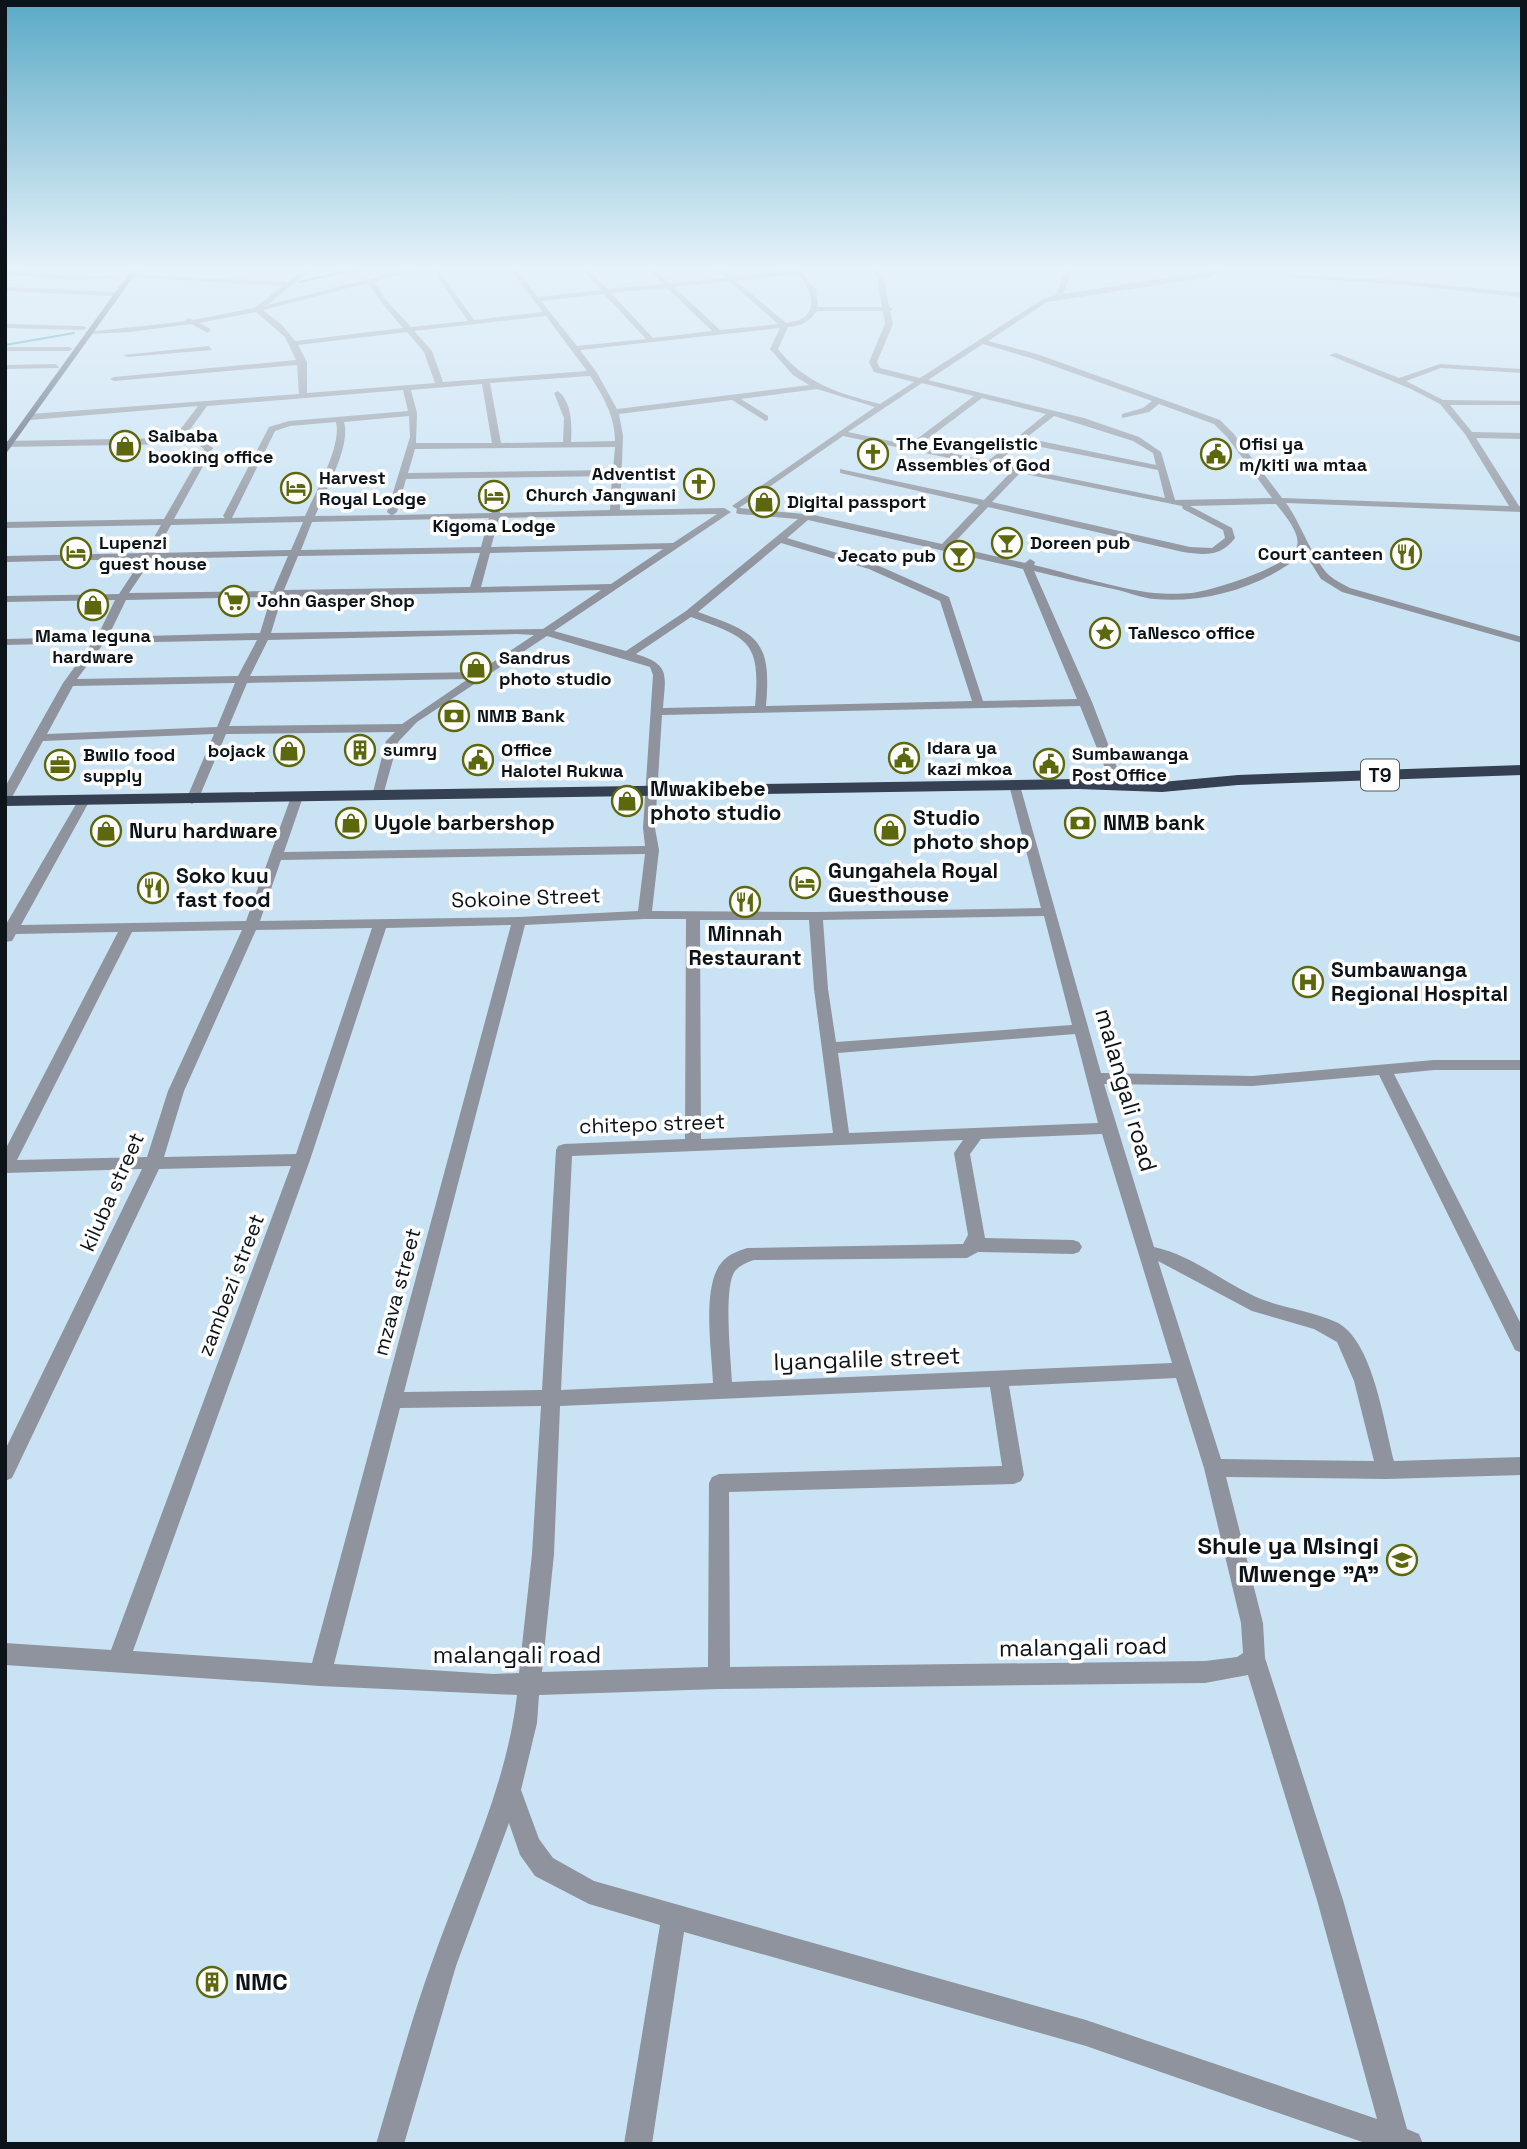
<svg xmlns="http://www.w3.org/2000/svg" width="1527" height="2149" font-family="'Space Grotesk',sans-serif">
<rect width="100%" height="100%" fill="#cae3f4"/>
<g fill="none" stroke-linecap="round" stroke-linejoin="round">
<!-- stream -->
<g stroke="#229a93" stroke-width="2">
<polyline points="299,282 356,269"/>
<polyline points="5,345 74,333"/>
</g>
<!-- minor -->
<g fill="#8e939d" fill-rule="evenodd">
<path d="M305 269H312L267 305 408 269H417L374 282 386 300 411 327 468 321 432 269H438L474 320 543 312 510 269H516L538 297 601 290 582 269H588L608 289 663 284 648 269H654L670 283 725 278 716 269H723L732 277 799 269 816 290 818 307H882L877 276 870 269H877L883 275 889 307 893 309 890 311 893 324 877 362 880 368 920 378 1043 299 1056 295 1066 269H1072L1063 294 1225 269 1210 277 1047 302 988 341 1037 354 1220 420 1233 433 1282 498 1509 506 1465 434 1440 404 1411 389 1329 355 1336 353 1399 378 1440 364 1522 369V373L1441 368 1406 381 1443 400 1522 401V405H1450L1472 432 1522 433V439L1476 438 1519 506H1522V512L1286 503C1301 523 1313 561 1330 576 1336 581 1343 584 1350 588L1522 637V643L1342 592 1321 579 1304 552C1267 586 1205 604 1154 599 1142 598 1130 593 1118 590 1090 584 1062 578 1034 571L1092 702 1121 778 1119 781H1111L1109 778 1080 706 662 715 655 828 659 850 652 911 816 912 1041 908 1009 785 1011 782H1019L1101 1073 1253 1076 1434 1060H1522V1070H1434L1394 1074 1522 1326V1353L1515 1350 1379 1075 1253 1086 1104 1084 1154 1247C1191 1255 1220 1280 1254 1296 1280 1308 1310 1310 1336 1322 1373 1339 1384 1424 1394 1461L1522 1457V1475L1386 1479 1226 1477 1263 1623 1265 1658 1343 1900 1407 2129 1419 2134 1423 2144H1368L1086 2046 684 1932 652 2144H624L660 1925 589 1904 535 1876 520 1855 509 1823 456 1966 404 2144H376C394 2084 410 2023 431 1965 462 1876 506 1790 517 1695L320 1686 5 1665V1643L111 1650 291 1166 159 1169 12 1478 5 1481V1450L142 1169 5 1173V1150L118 932 16 934 12 941 5 942V926L79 799 83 798 89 802 21 925 246 921 291 797 297 793 303 797 284 852 645 846 643 828 653 675 650 667 547 636 417 722 398 742 382 799H374L372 796 386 741 395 732 226 734 198 800 192 804 186 800 214 734 43 741 11 799 5 803V787L32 738 63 683 92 643 5 645V639L97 637 115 600 5 602V596L119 594 142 559 5 562V556L145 553 161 525 5 528V522L164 519 204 449 199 445 177 444 5 447V441L174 438 198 406 30 420 26 417 30 414 299 394 297 365 114 381 110 379 114 377 296 360 285 337 256 312 199 323 211 329 208 333 191 324 130 332 89 334 85 332 171 323 185 321 188 318 193 320 254 308 283 286 130 277 128 274 288 282ZM798 274C816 294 819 320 786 323L736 281ZM729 281 778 324 720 330 674 287ZM368 283 381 302 403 328 295 341 282 325 263 310ZM667 288 712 331 653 338 611 293ZM604 294 646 339 577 346 541 301ZM817 311H883L885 324 869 362 874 372 914 382 880 404C840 394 804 383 778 349L788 327C801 326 809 322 817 311ZM546 316 587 371 443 382 432 351 414 331ZM780 328 770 349 793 375 809 385 617 409 597 373 580 350ZM407 332 424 352 435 383 307 393V362L298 345ZM983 344 1031 358 1152 401 1143 408 1122 414V418L1149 412 1159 404 1214 424 1227 437 1272 498 1175 500 1161 452 1139 437 1084 418 928 380ZM590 376C603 396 615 416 615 441L571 442C572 425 572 402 558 391L554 393 564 418 563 442 501 443 490 383ZM922 383 974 396 909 445 848 432ZM482 384 492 443H416L417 413 411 390ZM817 389 875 407 732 506 737 509 736 513 739 514 798 519 686 611 626 651 554 631 731 512 724 508 620 510 623 436 619 414 732 400 765 421 768 420V416L741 399ZM403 390 408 411 289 421 269 427 223 516 225 518 174 519 213 448 204 441 183 439 207 406ZM982 398 1046 414 988 461 918 446ZM409 416 410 437 387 512 391 515 315 516C325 492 351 446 344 422ZM1054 416 1133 441 1153 453 1156 465 1026 438ZM336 422C342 446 315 493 305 516L232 518 275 431 290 426ZM843 436 1012 471 984 500 840 469V473L979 505 942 544 814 515 813 512 804 514 739 508ZM1021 443 1158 470 1165 498 996 463ZM615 447 613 470 408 473 415 449ZM1020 473 1182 506 1183 509 1223 530 1225 538 1212 548 1190 547 992 502ZM612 476 610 510 500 513 499 508 496 507 491 513 393 515 397 512 406 479ZM1276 504C1283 513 1301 533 1297 546 1290 567 1213 590 1192 593 1180 594 1166 594 1154 593 1118 589 1071 574 1034 565L1035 562 1030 559 1025 563 951 546 988 507 1183 552C1204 555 1221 557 1235 538L1232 528 1190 506ZM717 514 673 543 491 547 499 518ZM489 518 481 547 301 550 312 522ZM808 520 1023 569 1077 699 983 701 949 597 877 565 787 538ZM303 522 291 550 155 553 171 525ZM781 543 869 569 940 601 972 701 766 706C772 639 757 633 698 612ZM663 549 611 584 481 587 490 553ZM480 553 470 587 284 590 298 556ZM288 556 273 591 129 593 152 559ZM601 590 543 629 271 633 282 597ZM271 597 260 633 108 637 126 600ZM691 617C749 638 761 641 755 706L663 708C665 676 672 665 636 654ZM517 634 534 635 478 672 250 676 268 640ZM257 640 238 676 77 679 104 643ZM468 679 402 724 229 726 247 683ZM235 683 217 727 47 734 73 686ZM645 854 638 911 519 917 260 921 281 860ZM1044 916 1072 1025 836 1042 828 989 823 920ZM645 919H686L685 1139 564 1144 558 1146 556 1150 542 1390 404 1392 525 925ZM700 920H809L814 989 833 1133 701 1139ZM511 925 312 1663 133 1651 310 1160 386 928ZM372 928 296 1154 164 1157 184 1091 256 930ZM242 930 168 1091 147 1157 17 1160 132 932ZM1075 1034 1098 1123 849 1133 838 1053ZM1102 1134 1172 1363 732 1382C731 1360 723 1287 735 1271 740 1265 748 1262 754 1260L967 1258 978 1252 1073 1254 1079 1252 1082 1247 1079 1242 1073 1240 985 1238 970 1154 981 1139ZM963 1140 954 1153 968 1235 963 1244 747 1248C738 1251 729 1254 722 1262 701 1286 712 1352 713 1383L561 1390 572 1156ZM1158 1261 1252 1311 1314 1329 1337 1342 1354 1381 1374 1461 1221 1459ZM1176 1378 1204 1468 1241 1623 1243 1653 1237 1657 1205 1661 730 1667 729 1492 1014 1484 1021 1481 1024 1475 1009 1386ZM990 1387 1002 1466 719 1474 712 1477 709 1483 708 1667 542 1672 554 1554 560 1406ZM541 1406 532 1554 519 1673 494 1674 334 1664 400 1408ZM1248 1675 1317 1900 1377 2119 1086 2020 594 1881 553 1858 539 1839 521 1790 537 1723 539 1695 719 1689 1205 1683Z"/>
<polygon points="5,270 73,276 124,277 73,280 5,274"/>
<polygon points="1287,274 1394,280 1522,293 1522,297 1394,284 1285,277"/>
<polygon points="5,287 116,292 119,294 116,296 5,291"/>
<polygon points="5,324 83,326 87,328 83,330 5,328"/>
<polygon points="209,346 212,350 127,357 123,355"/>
<polygon points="5,347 69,347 73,349 69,351 5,351"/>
<polygon points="56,364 59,368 5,369 5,365"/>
</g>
<!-- major -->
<polygon fill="#4c5566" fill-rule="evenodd" points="132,269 139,269 5,455 5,445"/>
<!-- highway -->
<polygon fill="#354052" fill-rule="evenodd" points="1522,765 1522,775 1238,785 1162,792 1078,789 5,806 5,796 1078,779 1162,782 1238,775"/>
</g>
<!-- sky -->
<linearGradient id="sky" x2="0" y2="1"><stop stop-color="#59aac6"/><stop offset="0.47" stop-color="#e7f2fa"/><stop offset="1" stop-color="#e7f2fa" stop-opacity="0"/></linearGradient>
<rect width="1527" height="569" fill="url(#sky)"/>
<!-- icons -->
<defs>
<g id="shop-ring" transform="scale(1.575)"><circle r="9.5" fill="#fff" stroke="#5d670b" stroke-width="1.5"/><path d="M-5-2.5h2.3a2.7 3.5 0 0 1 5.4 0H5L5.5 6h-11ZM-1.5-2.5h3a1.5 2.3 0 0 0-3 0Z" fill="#5d670b"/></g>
<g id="church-ring" transform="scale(1.575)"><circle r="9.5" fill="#fff" stroke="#5d670b" stroke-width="1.5"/><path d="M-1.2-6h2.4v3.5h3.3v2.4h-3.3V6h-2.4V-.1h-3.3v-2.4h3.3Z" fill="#5d670b"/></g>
<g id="civic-ring" transform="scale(1.575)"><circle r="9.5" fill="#fff" stroke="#5d670b" stroke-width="1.5"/><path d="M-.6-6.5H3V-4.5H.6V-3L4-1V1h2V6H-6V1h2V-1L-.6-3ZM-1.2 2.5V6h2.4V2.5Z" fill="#5d670b"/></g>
<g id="hotel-ring" transform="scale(1.575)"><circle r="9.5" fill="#fff" stroke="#5d670b" stroke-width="1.5"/><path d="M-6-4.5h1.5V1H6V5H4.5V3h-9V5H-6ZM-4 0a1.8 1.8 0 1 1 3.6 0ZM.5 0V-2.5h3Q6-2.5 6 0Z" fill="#5d670b"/></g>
<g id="bar-ring" transform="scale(1.575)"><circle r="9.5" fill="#fff" stroke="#5d670b" stroke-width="1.5"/><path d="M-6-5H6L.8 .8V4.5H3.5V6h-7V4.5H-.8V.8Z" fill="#5d670b"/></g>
<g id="restaurant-ring" transform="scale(1.575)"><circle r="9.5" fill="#fff" stroke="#5d670b" stroke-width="1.5"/><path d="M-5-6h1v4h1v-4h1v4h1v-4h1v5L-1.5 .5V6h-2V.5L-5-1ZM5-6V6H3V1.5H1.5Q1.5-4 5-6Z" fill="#5d670b"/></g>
<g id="supermarket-ring" transform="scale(1.575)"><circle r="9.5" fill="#fff" stroke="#5d670b" stroke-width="1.5"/><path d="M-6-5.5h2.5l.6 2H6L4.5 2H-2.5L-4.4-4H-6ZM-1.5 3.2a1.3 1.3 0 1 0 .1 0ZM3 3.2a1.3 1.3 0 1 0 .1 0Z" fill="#5d670b"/></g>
<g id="sight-ring" transform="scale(1.575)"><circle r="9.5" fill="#fff" stroke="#5d670b" stroke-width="1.5"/><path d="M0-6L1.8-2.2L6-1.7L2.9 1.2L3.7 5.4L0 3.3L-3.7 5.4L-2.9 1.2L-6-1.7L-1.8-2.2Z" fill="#5d670b"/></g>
<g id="bank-ring" transform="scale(1.575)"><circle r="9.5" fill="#fff" stroke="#5d670b" stroke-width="1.5"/><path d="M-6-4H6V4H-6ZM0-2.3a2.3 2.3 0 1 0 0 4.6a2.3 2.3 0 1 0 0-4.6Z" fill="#5d670b"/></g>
<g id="building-ring" transform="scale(1.575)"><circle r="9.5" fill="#fff" stroke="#5d670b" stroke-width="1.5"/><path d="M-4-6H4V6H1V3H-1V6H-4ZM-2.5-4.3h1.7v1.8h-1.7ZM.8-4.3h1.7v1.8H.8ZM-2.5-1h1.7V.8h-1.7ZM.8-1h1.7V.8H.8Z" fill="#5d670b"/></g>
<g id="office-ring" transform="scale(1.575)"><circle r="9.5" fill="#fff" stroke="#5d670b" stroke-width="1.5"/><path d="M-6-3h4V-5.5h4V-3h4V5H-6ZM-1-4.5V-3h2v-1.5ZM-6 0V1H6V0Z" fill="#5d670b"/></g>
<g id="hospital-ring" transform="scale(1.575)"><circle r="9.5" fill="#fff" stroke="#5d670b" stroke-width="1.5"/><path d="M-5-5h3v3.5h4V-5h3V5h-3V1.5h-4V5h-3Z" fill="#5d670b"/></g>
<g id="school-ring" transform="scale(1.575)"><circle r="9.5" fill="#fff" stroke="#5d670b" stroke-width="1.5"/><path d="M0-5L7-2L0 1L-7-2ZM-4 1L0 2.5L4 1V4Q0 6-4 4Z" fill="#5d670b"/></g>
</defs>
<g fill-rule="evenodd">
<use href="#shop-ring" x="125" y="446"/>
<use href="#church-ring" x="873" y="454"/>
<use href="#civic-ring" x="1216" y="454"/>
<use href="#church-ring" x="699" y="484"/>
<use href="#hotel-ring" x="296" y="488"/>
<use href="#hotel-ring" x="494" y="496"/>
<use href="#shop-ring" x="764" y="502"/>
<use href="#bar-ring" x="1007" y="543"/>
<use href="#hotel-ring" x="76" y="553"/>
<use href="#restaurant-ring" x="1406" y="554"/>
<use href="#bar-ring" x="959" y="556"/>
<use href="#supermarket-ring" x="234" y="601"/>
<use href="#shop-ring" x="93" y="605"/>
<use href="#sight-ring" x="1105" y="633"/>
<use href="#shop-ring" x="476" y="668"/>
<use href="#bank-ring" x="454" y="716"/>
<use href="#building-ring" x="360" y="750"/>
<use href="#shop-ring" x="289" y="751"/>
<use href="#civic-ring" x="904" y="758"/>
<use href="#civic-ring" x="478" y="760"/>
<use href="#civic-ring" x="1049" y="764"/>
<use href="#office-ring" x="60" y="765"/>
<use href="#shop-ring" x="627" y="801"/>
<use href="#shop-ring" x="351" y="823"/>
<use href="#bank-ring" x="1080" y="823"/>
<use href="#shop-ring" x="890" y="830"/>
<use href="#shop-ring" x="106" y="831"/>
<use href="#hotel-ring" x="805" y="883"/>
<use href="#restaurant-ring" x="153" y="888"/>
<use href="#restaurant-ring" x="745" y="902"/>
<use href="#hospital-ring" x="1308" y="982"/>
<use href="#school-ring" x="1402" y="1560"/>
<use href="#building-ring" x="212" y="1982"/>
</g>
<g text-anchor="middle" stroke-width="7" stroke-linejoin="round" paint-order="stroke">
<!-- far-poi labels -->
<g font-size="18" font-weight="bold" fill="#0c141a" stroke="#fff" text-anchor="start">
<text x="148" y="442">Saibaba<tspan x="148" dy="21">booking office</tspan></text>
<text x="896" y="450">The Evangelistic<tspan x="896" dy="21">Assembles of God</tspan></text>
<text x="1239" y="450">Ofisi ya<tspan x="1239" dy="21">m/kiti wa mtaa</tspan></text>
<text x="676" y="480" text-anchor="end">Adventist<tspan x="676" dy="21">Church Jangwani</tspan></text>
<text x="319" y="484">Harvest<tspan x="319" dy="21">Royal Lodge</tspan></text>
<text x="787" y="508">Digital passport</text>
<text x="494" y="532" text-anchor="middle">Kigoma Lodge</text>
<text x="99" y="549">Lupenzi<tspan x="99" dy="21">guest house</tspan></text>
<text x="1030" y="549">Doreen pub</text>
<text x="1383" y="560" text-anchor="end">Court canteen</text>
<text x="936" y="562" text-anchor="end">Jecato pub</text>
<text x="257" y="607">John Gasper Shop</text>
<text x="1128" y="639">TaNesco office</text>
<text x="93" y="642" text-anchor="middle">Mama leguna<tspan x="93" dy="21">hardware</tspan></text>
<text x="499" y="664">Sandrus<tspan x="499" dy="21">photo studio</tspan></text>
<text x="477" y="722">NMB Bank</text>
<text x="927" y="754">Idara ya<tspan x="927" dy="21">kazi mkoa</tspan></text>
<text x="383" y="756">sumry</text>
<text x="501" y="756">Office<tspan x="501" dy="21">Halotel Rukwa</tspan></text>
<text x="266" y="757" text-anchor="end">bojack</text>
<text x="1072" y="760">Sumbawanga<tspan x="1072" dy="21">Post Office</tspan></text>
<text x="83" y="761">Bwilo food<tspan x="83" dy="21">supply</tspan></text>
</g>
<!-- shield labels -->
<rect fill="#fff" stroke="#555a5f" stroke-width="2" x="1361" y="759.5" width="38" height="31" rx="5"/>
<g font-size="19" font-weight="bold" fill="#0c141a">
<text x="1380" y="782">T9</text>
</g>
<!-- poi labels -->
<g font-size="21" font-weight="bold" fill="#0c141a" stroke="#fff" text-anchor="start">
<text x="650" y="796">Mwakibebe<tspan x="650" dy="24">photo studio</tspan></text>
<text x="913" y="825">Studio<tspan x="913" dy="24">photo shop</tspan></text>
<text x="374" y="830">Uyole barbershop</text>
<text x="1103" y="830">NMB bank</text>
<text x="129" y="838">Nuru hardware</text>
<text x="828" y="878">Gungahela Royal<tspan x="828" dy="24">Guesthouse</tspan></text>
<text x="176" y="883">Soko kuu<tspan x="176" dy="24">fast food</tspan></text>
<text x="745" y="941" text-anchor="middle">Minnah<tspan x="745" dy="24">Restaurant</tspan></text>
<text x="1331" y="977">Sumbawanga<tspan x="1331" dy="24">Regional Hospital</tspan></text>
</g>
<!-- street labels -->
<g font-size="21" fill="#0c141a" stroke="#fff">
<text transform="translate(526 898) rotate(-2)" y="7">Sokoine Street</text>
<text transform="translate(652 1124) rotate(-2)" y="7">chitepo street</text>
<text transform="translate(112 1192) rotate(-66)" y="7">kiluba street</text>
<text transform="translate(231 1285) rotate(-69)" y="7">zambezi street</text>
<text transform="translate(397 1292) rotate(-75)" y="7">mzava street</text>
</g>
<!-- near-street labels -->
<g font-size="24" fill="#0c141a" stroke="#fff">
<text transform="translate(1126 1090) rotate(74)" y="8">malangali road</text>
<text transform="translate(867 1359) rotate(-2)" y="8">lyangalile street</text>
<text transform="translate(1083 1647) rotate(-1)" y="8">malangali road</text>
<text x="517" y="1663">malangali road</text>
</g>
<!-- near-poi labels -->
<g font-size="24" font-weight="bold" fill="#0c141a" stroke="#fff" text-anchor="end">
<text x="1379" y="1554">Shule ya Msingi<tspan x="1379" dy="28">Mwenge "A"</tspan></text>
<text x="235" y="1990" text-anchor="start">NMC</text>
</g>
</g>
<!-- border -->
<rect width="1527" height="2149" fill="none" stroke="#0c141a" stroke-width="14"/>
</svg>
